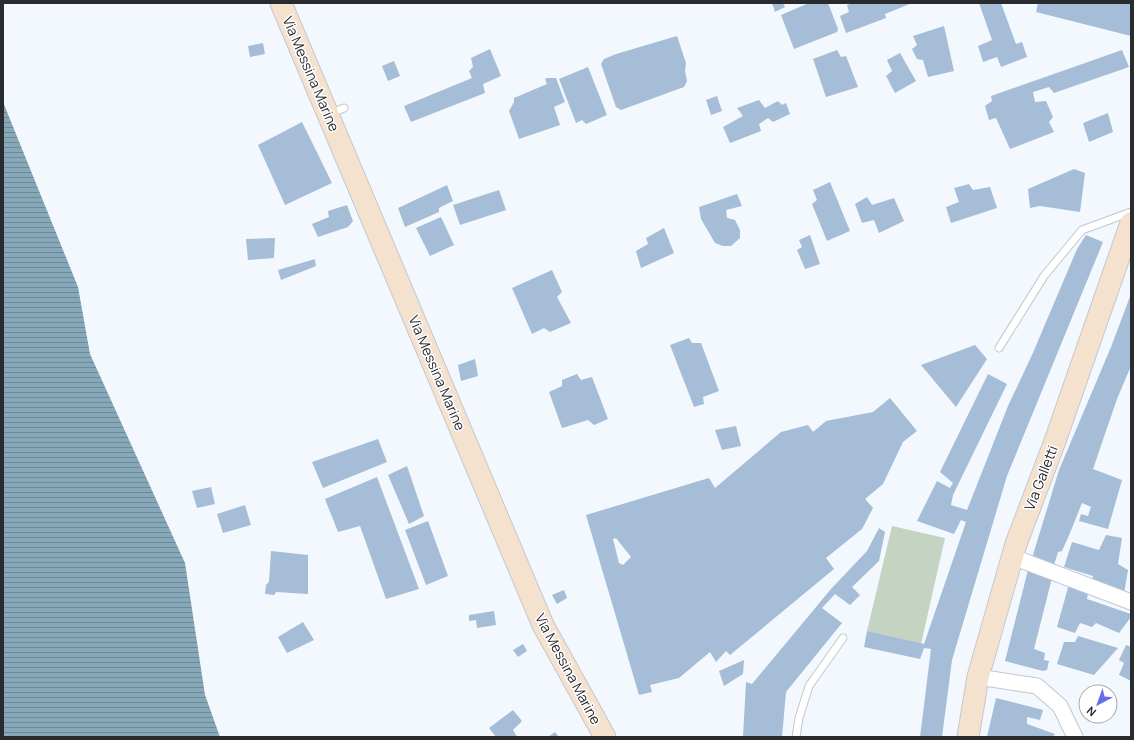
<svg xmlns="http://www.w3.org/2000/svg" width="1134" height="740" font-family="Manrope,sans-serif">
<defs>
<pattern id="water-rules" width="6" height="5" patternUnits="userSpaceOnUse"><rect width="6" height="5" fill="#86a8b8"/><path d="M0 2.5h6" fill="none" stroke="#6e8996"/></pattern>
</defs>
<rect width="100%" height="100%" fill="#f2f8fe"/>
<!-- green -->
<polygon fill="#c4d3c2" points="892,526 945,538 921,644 867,631"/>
<!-- water -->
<polygon fill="url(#water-rules)" points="3,102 78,287 90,354 185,563 205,695 220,737 3,737"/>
<!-- building -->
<g fill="#a5bdd6" fill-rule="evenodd">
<polygon points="772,3 783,3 785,7 775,12"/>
<polygon points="809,3 828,3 838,29 837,32 794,49 781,15"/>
<polygon points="853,3 912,3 885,14 886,18 846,33 840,16 849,12 847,5"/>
<polygon points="979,3 1001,3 1016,44 1022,42 1027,57 1001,67 997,57 983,62 978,46 992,40"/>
<polygon points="1038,3 1131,4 1131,36 1036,12"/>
<polygon points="944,26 954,71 928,77 923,60 917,59 912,49 917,45 913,36"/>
<polygon points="677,36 686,63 685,71 687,81 684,87 621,110 616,107 601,64 604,59 616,54"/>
<polygon points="263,43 265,54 250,57 248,46"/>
<polygon points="490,49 501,76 483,84 485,93 411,122 404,106 472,78 469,71 473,67 471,58"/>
<polygon points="837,50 841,57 846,56 858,87 826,97 813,59"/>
<polygon points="1122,50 1129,67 1054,93 1049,87 1033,92 1035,102 1046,101 1053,117 1049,122 1054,132 1010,149 996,118 989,120 985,106 992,101 991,96"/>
<polygon points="900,53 916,81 895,93 886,76 892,71 887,60"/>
<polygon points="394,61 400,76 388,81 382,66"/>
<polygon points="588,67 607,115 586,124 582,120 576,123 559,79"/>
<polygon points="547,78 556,78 565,102 554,107 560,125 519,139 509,111 514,102 514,98 547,84 545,79"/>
<polygon points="717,96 722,111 711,115 706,100"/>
<polygon points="759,100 765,108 778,101 782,105 786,103 790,114 773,122 768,118 759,124 761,131 730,143 723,127 743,116 737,108"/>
<polygon points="1108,113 1113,132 1089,142 1083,123"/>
<polygon points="302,122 332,183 285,205 258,145"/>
<polygon points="1074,169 1085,173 1080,212 1040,206 1030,208 1028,189"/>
<polygon points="830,182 850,231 827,241 812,204 817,200 813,190"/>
<polygon points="969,184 973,190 990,187 997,208 951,223 946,207 959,202 954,188"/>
<polygon points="447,185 453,201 439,208 439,212 405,227 398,208"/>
<polygon points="499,190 506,210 460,225 453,205"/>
<polygon points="737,194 742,206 726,210 727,218 735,220 740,230 740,238 731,246 723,246 715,243 701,219 699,207"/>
<polygon points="867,197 872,205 894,198 904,221 879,233 874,220 862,223 855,204"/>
<polygon points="347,205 353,221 348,227 318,237 312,224 329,217 328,211"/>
<polygon points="441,217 454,245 430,256 416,228"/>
<polygon points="664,228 674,253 641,268 636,251 648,244 646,238"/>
<polygon points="810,235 820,264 805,269 797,250 802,247 799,240"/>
<polygon points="1086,235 1103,242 1007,476 952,660 942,737 920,737 931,649 924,648 920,659 864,647 867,631 924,644 966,522 961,520 954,534 917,521 937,481 950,488 953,483 940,472 988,374 1007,384 953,495 951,505 967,510 1008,406 1032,355 1077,249"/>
<polygon points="275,238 274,258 248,260 246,239"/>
<polygon points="315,259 316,266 281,280 278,270"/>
<polygon points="552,270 562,292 557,297 571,323 550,332 544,328 532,334 512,288"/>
<polygon points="1131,294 1131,366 1117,399 1093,469 1122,480 1108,529 1079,521 1081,514 1088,516 1091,507 1082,503 1070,533 1062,551 1058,552 1054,565 1032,558 1059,470 1111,347"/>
<polygon points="689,338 692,343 701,343 719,391 703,397 704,404 694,407 670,345"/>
<polygon points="975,345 987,359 956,407 921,365"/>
<polygon points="475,359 478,376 461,381 458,365"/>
<polygon points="577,374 581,380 592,377 608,419 594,425 588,420 562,428 549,392 562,386 562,380"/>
<path d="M890 398 917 431 903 442 883 484 865 499 873 508 862 529 826 558 834 569 730 655 726 651 716 662 710 652 679 678 650 685 652 692 639 695 586 515 709 478 715 488 781 432 808 425 813 432 826 421 873 412ZM616 538 631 557 623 565 619 563 613 539Z"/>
<polygon points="736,426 741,446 722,450 715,430"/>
<polygon points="378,439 387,462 323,488 312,462"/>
<polygon points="407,466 424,516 409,524 388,475"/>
<polygon points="377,477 419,589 386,599 360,526 338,532 325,499"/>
<polygon points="211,487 215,504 197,508 192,491"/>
<polygon points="245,505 251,525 223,533 217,514"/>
<polygon points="428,521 448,576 426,585 405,530"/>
<polygon points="879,528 885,532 879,561 852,587 860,595 850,605 835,594 822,608 842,623 786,692 782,737 743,737 746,682 752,684 831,589 867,551"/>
<polygon points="1106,535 1122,538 1118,564 1128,570 1124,594 1091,584 1093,576 1064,567 1072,542 1099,550"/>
<polygon points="271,551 308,555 308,594 276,592 274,595 265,594 266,585 269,582"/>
<polygon points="1029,566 1053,574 1034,649 1045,653 1044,660 1049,661 1047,670 1043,671 1005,661"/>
<polygon points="1069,584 1088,593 1087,599 1131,614 1131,617 1119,633 1096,623 1092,627 1080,623 1075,633 1057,627"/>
<polygon points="564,590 567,598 557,604 552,595"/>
<polygon points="494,611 496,625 477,628 476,620 469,621 469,615"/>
<polygon points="303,622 314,640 287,653 278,637"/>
<polygon points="1078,636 1118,648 1094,675 1057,664 1064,642 1075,642"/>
<polygon points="523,644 527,651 518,657 513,650"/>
<polygon points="1126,645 1131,647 1131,681 1119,675 1124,663 1119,660"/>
<polygon points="744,660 743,674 724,686 719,671"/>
<polygon points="996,698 1043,710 1040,720 1027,717 1027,724 1055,734 1053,737 987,737"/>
<polygon points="513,710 522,721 513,730 517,737 496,737 489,728"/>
<polygon points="555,732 559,737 548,737"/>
</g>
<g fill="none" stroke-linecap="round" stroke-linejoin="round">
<!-- service casing -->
<g stroke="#c2c8cd" stroke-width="9">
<g id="service">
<polyline points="329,114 344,108"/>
<polyline points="999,348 1044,276 1082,230 1131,212"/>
<polyline points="796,737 799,718 809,686 843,638"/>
</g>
</g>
<!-- minor casing -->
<g stroke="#c2c8cd" stroke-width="17">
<g id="minor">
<polyline points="1013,557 1131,602"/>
<polyline points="978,677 1037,686 1060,706 1075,737"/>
</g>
</g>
<!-- secondary casing -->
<g stroke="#c2c8cd" stroke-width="23">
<g id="secondary">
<polyline points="281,3 543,625 605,737"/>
<polyline points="968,737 978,677 1016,544 1055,441 1131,223"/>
</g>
</g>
<!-- service -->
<use href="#service" stroke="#fff" stroke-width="7"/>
<!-- minor -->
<use href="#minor" stroke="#fff" stroke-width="15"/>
<!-- secondary -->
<use href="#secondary" stroke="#f4e2cf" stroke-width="21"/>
</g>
<g text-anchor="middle" stroke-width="3" stroke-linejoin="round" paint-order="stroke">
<!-- street labels -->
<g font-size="14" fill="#292b2e" stroke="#fff">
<text transform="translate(311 74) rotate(67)" y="5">Via Messina Marine</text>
<text transform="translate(437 373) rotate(67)" y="5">Via Messina Marine</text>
<text transform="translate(1041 478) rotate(-69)" y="5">Via Galletti</text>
<text transform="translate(568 669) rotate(62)" y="5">Via Messina Marine</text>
</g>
</g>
<!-- border -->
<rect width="1134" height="740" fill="none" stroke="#292b2e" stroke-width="8"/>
<!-- north arrow -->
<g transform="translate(1098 704) rotate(221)"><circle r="19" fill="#ffffff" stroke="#a9aaab"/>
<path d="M0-3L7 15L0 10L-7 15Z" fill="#6470e8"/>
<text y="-6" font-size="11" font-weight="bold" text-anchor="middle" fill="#292b2e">N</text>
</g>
</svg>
